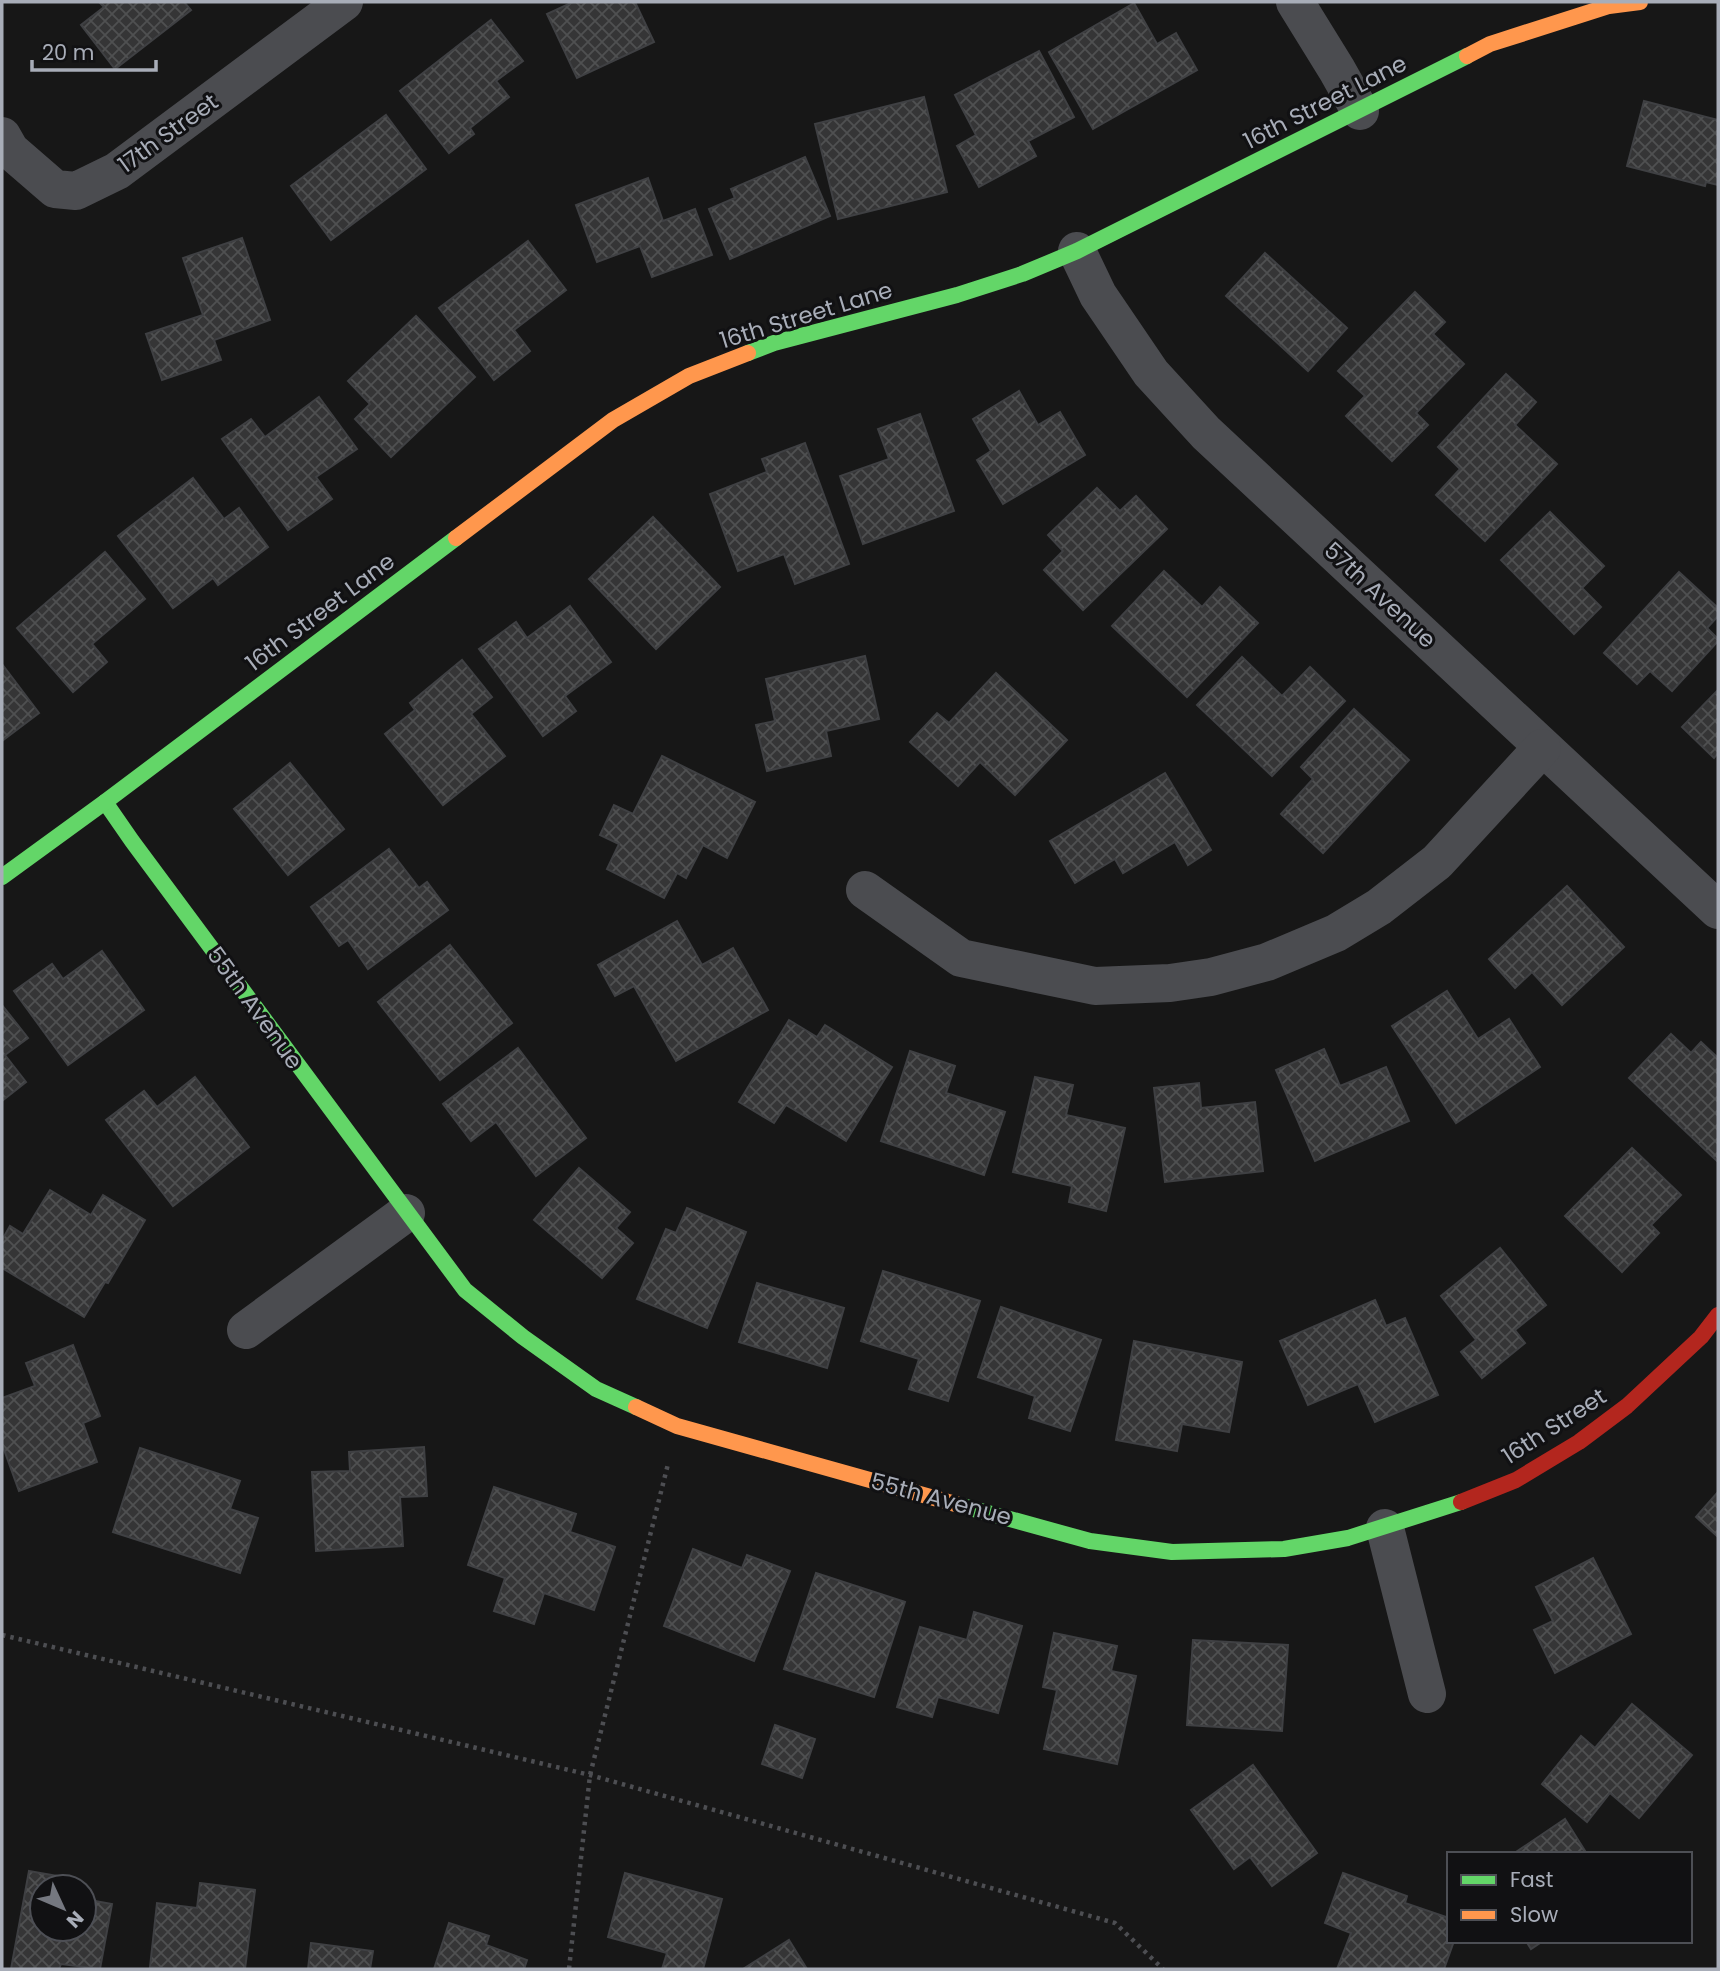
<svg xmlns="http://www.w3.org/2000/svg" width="1720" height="1971" font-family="Poppins,sans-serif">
<defs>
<pattern id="building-cross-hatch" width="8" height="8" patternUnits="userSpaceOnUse" patternTransform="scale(1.75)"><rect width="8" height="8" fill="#353536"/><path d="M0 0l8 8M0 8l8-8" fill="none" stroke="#4f5051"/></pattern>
</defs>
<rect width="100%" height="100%" fill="#171717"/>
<!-- building -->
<g fill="url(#building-cross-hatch)" stroke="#3f4043" stroke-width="2">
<polygon points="99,2 184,2 191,10 115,69 81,25 104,7"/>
<polygon points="573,2 635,2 654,42 577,78 547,14"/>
<polygon points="1134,3 1157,44 1176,33 1197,70 1093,129 1049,52"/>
<polygon points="491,20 523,61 496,81 509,97 470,128 474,134 449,153 400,91"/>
<polygon points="1039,51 1074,117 1028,141 1036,156 979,187 957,146 976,135 955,95"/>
<polygon points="924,97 947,192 838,219 815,124"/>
<polygon points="1644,101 1718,120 1718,185 1706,182 1705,186 1627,166"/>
<polygon points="386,115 426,169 331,240 291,186"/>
<polygon points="805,157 830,216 730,259 709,209 735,198 731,189"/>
<polygon points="648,178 663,221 695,209 712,255 652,277 640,246 597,262 576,205"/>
<polygon points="242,238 270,320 214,340 221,360 162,380 146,334 203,315 183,258"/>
<polygon points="528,241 566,290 514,330 530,351 494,380 439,308"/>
<polygon points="1265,253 1347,328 1308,371 1226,296"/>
<polygon points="1415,292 1445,322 1433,334 1464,364 1416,413 1428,425 1392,461 1346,416 1365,396 1338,371"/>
<polygon points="416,316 475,377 391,457 355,419 370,404 348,381"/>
<polygon points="1506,374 1536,402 1515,425 1557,464 1485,541 1436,495 1460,469 1438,447"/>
<polygon points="1019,391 1038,425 1060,412 1085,455 1003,504 977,460 991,451 973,419"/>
<polygon points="319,397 357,449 316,477 332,499 288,530 222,439 251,419 265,437"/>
<polygon points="920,414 954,511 863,544 840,476 889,459 878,429"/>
<polygon points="805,443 849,564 795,584 784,554 738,571 710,494 767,472 762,459"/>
<polygon points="193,478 224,519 239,508 268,547 218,585 213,578 173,608 118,536"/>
<polygon points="1097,488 1120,511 1136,496 1167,529 1083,610 1044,570 1063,551 1048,535"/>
<polygon points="1550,512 1604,566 1582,588 1601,607 1574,634 1501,560"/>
<polygon points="653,517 720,587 656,649 589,579"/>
<polygon points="105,552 145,599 92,644 107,662 73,692 17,628"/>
<polygon points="1164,571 1202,607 1220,587 1258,623 1187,697 1112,626"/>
<polygon points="1679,572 1718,608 1718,616 1707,628 1718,639 1718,641 1672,691 1650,671 1637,684 1604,653"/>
<polygon points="570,606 611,662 565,696 576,711 543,736 479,649 516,622 527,638"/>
<polygon points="865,656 879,719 826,731 831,756 767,771 756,725 775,721 766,679"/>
<polygon points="1242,657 1282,696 1310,667 1345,701 1272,776 1197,705"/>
<polygon points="462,660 492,697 471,714 505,756 443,805 385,734 415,710 410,703"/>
<polygon points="2,664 39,713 2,741"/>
<polygon points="996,673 1067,740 1015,795 980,762 958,786 910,742 937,713 949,723"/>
<polygon points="1718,690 1718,753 1714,758 1682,727"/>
<polygon points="1354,709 1409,760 1323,853 1281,814 1313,779 1301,767"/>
<polygon points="662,756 755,802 727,858 703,845 686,878 677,873 664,898 607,869 619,844 600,835 614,805 633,814"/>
<polygon points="290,763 344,829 288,875 234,809"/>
<polygon points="1165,773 1211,850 1188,865 1175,842 1123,873 1115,859 1075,883 1050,841"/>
<polygon points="389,849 419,888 427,882 448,910 368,969 348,940 339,946 311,907"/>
<polygon points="1567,886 1624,947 1562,1005 1532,972 1515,988 1489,959"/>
<polygon points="677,921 702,965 733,948 768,1010 676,1061 634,986 615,996 598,965"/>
<polygon points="450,945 512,1023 440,1080 378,1002"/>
<polygon points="102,951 144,1010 68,1065 14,991 52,964 63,979"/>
<polygon points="1447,991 1478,1039 1509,1019 1540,1067 1456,1123 1392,1026"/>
<polygon points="2,1005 28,1038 5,1055 26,1082 2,1101"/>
<polygon points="789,1020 817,1037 825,1025 892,1067 846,1141 786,1105 774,1123 739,1102"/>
<polygon points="1671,1034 1691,1053 1701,1042 1718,1058 1718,1162 1629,1078"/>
<polygon points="518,1048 586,1138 536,1176 496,1122 471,1141 443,1104"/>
<polygon points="1324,1049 1340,1086 1386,1067 1409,1121 1315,1161 1276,1070"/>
<polygon points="910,1051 955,1066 946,1093 1005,1112 984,1175 881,1141"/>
<polygon points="195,1077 249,1147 173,1206 106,1120 144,1091 157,1107"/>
<polygon points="1035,1077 1073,1085 1066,1115 1125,1128 1106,1211 1069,1202 1072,1186 1013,1172"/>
<polygon points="1199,1083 1201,1108 1255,1102 1263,1171 1165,1182 1154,1088"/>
<polygon points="1632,1148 1681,1195 1651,1225 1659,1233 1622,1272 1565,1216"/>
<polygon points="579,1168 630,1212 616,1228 633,1243 602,1278 534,1220"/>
<polygon points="50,1190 91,1215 103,1195 145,1220 108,1283 105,1282 84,1317 2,1268 2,1240 10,1226 23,1234"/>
<polygon points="687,1208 746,1232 707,1328 637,1299 666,1229 676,1233"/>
<polygon points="1500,1248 1546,1305 1515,1330 1525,1343 1482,1378 1461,1352 1476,1340 1441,1296"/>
<polygon points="883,1271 980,1301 948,1401 909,1389 919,1359 861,1341"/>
<polygon points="757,1283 844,1308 827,1368 739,1342"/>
<polygon points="1375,1300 1386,1326 1405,1318 1438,1395 1375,1422 1358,1384 1308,1405 1280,1341"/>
<polygon points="1001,1307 1101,1340 1070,1431 1029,1418 1035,1396 978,1377"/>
<polygon points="1134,1341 1242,1362 1229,1432 1182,1424 1177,1451 1116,1440"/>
<polygon points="73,1345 100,1416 83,1423 97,1462 19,1491 2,1444 2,1398 35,1386 26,1363"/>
<polygon points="424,1447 427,1496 400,1497 403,1546 316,1551 312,1472 350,1471 349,1452"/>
<polygon points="140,1448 240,1481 230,1509 258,1518 240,1573 113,1532"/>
<polygon points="494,1487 576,1514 570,1532 615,1547 594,1610 544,1593 534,1624 494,1611 505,1578 468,1565"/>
<polygon points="1718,1492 1718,1537 1696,1517"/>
<polygon points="693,1549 742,1568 747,1555 790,1571 754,1661 664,1626"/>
<polygon points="1593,1558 1631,1634 1555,1673 1534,1630 1553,1621 1536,1587"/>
<polygon points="816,1573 905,1602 874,1697 784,1669"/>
<polygon points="974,1612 1022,1626 998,1713 938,1697 932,1717 897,1707 920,1627 967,1640"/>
<polygon points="1054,1633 1117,1646 1111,1671 1136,1676 1117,1764 1044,1749 1057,1690 1043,1687"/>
<polygon points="1193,1640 1288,1645 1282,1731 1187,1725"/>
<polygon points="1632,1704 1692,1755 1639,1818 1610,1793 1587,1822 1542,1784 1581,1736 1595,1748"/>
<polygon points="775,1725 815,1739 802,1778 762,1764"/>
<polygon points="1253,1765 1317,1853 1272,1886 1250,1857 1234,1869 1191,1810"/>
<polygon points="1565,1819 1587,1854 1513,1854"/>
<polygon points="29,1871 75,1879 74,1887 42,1887 42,1929 84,1929 84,1899 112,1904 100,1969 61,1964 59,1969 11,1969"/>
<polygon points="625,1873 722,1899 703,1969 662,1969 667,1953 608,1937"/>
<polygon points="1343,1873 1407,1896 1405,1903 1449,1918 1449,1941 1454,1941 1444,1969 1337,1969 1351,1933 1325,1923"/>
<polygon points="200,1883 255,1890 245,1969 172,1969 150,1967 157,1903 197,1908"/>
<polygon points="449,1923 489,1936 486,1945 527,1960 524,1969 434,1969"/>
<polygon points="789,1940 807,1969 743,1969"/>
<polygon points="1526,1941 1543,1941 1531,1949"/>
<polygon points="311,1943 373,1951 370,1969 308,1969"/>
</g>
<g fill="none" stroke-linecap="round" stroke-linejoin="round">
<!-- path -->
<g stroke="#4d4e52" stroke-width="4.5" stroke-dasharray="3.5 5" stroke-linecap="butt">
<polyline points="2,1635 590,1775 1115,1923 1163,1969"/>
<polyline points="569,1969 590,1775 668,1464"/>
</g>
<!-- street -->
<g stroke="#4b4c50" stroke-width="38">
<polyline points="1295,2 1337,70 1360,111"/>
<polyline points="2,136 10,150 55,189 76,191 117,171 344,2"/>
<polyline points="1077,251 1098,295 1151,373 1206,433 1718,910"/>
<polyline points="865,890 961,958 1095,986 1170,983 1211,977 1267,962 1336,933 1379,907 1437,862 1542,748"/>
<polyline points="246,1330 406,1213"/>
<polyline points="1385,1528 1427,1694"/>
</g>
<!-- fast -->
<g stroke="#63d668" stroke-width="16">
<polyline points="748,353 774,343 957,295 1022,274 1077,251 1467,56"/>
<polyline points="105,802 132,841 465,1290 523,1337 596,1389 636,1407"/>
<polyline points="2,877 105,802 456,538"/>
<polyline points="959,1505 1090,1541 1172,1552 1284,1549 1348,1538 1461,1502"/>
</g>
<!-- slow -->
<g stroke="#ff974d" stroke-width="16">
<polyline points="1467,56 1490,44 1609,6 1640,2"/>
<polyline points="456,538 613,420 689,376 748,353"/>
<polyline points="636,1407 677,1426 959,1505"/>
</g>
<!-- jam -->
<polyline stroke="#b3261e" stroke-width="16" points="1461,1502 1516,1480 1579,1442 1627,1406 1701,1337 1718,1315"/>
</g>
<g text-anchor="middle" stroke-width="6" stroke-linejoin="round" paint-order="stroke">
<!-- street labels -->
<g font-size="23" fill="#a8adb8" stroke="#111113">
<text transform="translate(1325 102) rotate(-27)" y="8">16th Street Lane</text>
<text transform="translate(168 133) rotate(-36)" y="8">17th Street</text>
<text transform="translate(806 315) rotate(-17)" y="8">16th Street Lane</text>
<text transform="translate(1380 595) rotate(43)" y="8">57th Avenue</text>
<text transform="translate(320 612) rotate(-37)" y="8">16th Street Lane</text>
<text transform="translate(255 1008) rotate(54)" y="8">55th Avenue</text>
<text transform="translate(1554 1426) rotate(-33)" y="8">16th Street</text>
<text transform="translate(941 1499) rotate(15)" y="8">55th Avenue</text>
</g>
</g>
<!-- border -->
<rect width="1720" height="1971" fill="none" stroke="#a8adb8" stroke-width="7"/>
<!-- legend -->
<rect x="1447" y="1852" width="245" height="91" fill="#111113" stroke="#4d4f55" stroke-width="2"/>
<rect x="1461" y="1875" width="35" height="10" fill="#63d668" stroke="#4d4f55" stroke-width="2"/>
<text x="1510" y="1887" font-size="21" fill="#a8adb8">Fast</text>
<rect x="1461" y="1910" width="35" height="10" fill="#ff974d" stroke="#4d4f55" stroke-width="2"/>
<text x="1510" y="1922" font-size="21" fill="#a8adb8">Slow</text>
<!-- north arrow -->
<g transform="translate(63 1908) rotate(134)"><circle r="33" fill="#111113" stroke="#4d4f55" stroke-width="2"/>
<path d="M0-5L12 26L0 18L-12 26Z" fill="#757880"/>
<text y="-10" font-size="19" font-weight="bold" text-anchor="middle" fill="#a8adb8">N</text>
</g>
<!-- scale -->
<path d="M32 60v10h124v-10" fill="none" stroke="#a8adb8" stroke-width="3.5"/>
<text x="42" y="60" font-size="21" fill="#a8adb8" stroke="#111113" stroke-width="5" paint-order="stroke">20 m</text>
</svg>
